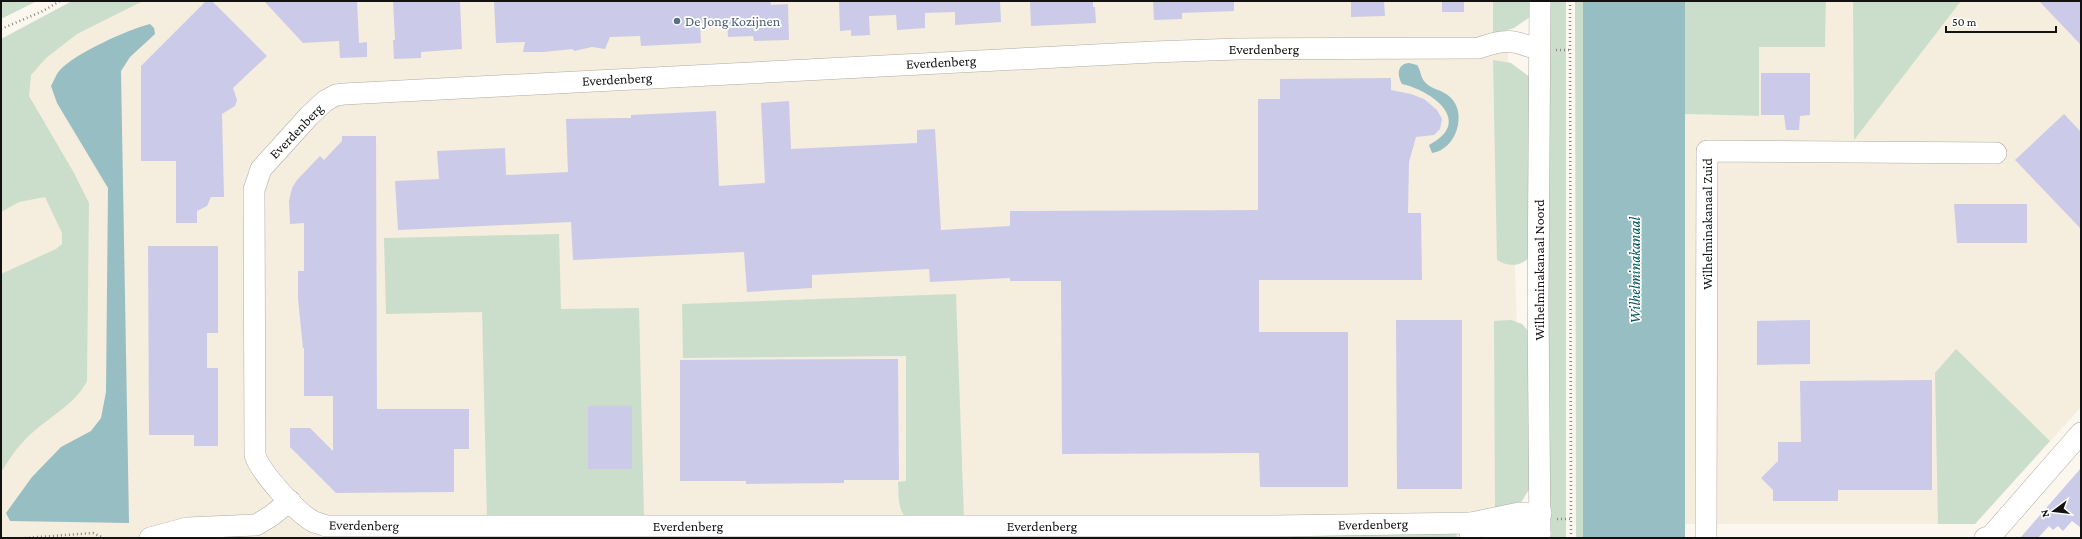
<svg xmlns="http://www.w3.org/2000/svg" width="2082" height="539" font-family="'Crimson Pro',serif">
<rect width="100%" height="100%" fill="#fbf7ef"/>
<!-- built -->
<g fill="#f5edde">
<polygon points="101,1 1506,1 1524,538 1,538 1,104"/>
<polygon points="1826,1 2081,1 2081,407 1975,524 1685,524 1685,114 1759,116 1759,47 1825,47"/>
</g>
<!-- green -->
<g fill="#cbdecc">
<polygon points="1,1 37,1 3,18 1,17"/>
<path d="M72 1H143L77 34 46 58 31 75 29 96 74 173 89 203 87 381C74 407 42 420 23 442 14 451 8 462 1 472V274L56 249 62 244V233L45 197 19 202 1 212V39Z"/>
<polygon points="1493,1 1530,1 1530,17 1514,28 1493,34"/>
<polygon points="1549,1 1566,1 1566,538 1548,538"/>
<polygon points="1575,1 1583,1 1583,538 1576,538"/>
<polygon points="1685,1 1826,1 1825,47 1759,47 1759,116 1685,114"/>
<polygon points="1853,1 1961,1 1854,140"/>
<path d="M1493 60 1511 63 1531 78 1532 255C1521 266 1511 268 1497 260Z"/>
<polygon points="559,234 561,309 639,308 644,517 487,520 482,312 386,314 384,238"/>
<path d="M956 294 964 519H907C897 509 899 495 898 482L906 481V356L683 358 682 304Z"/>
<polygon points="1511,320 1522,324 1529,332 1530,488 1520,504 1495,512 1494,321"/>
<polygon points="1956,349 2050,441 1975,524 1938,524 1935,373"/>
<polygon points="1290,532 1456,533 1457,538 1290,538"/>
</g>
<!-- water -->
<g fill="#97bec3">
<rect x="1583" y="1" width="102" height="537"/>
<path d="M150 24 154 28 155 34 130 57 121 71 129 523 10 521 6 513 32 477 61 447 91 431 101 418 106 392 108 188 57 103 51 86C54 81 56 74 60 70 74 54 129 29 150 24Z"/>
<path d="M1409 63 1417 65C1421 70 1420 76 1424 81 1431 90 1442 89 1450 97 1468 113 1456 150 1432 153L1429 145C1474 122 1433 91 1402 84 1397 75 1397 64 1409 63Z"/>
</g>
<!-- building -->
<g fill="#cbcbe9">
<polygon points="206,1 212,1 267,56 233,88 237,100 235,106 222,114 224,197 211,197 207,206 197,211 197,223 176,223 176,161 141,161 141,66"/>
<polygon points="264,1 357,1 359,43 367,42 367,57 340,58 339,41 303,43"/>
<polygon points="393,1 460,1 462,49 421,52 421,58 394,59 393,40 395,40"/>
<polygon points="494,1 770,1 771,5 788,4 789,40 754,41 753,36 728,37 727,21 700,23 701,43 641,46 640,36 610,37 605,49 592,47 574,51 573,49 543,52 523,52 525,42 496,43"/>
<polygon points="839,1 1000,1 1001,22 955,25 955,12 925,13 925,28 897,30 896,15 869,16 870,35 851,36 851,30 840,31"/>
<polygon points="1030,1 1093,1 1093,7 1095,7 1096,23 1031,26"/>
<polygon points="1153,1 1234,1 1234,11 1182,13 1182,19 1154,20"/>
<polygon points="1351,1 1384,1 1385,16 1351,17"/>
<rect x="1442" y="1" width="22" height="11"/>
<polygon points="2039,1 2081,1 2081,45"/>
<polygon points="1761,73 1810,73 1810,115 1800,116 1799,130 1786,130 1784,115 1761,115"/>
<polygon points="1391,78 1391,90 1411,94 1424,99 1437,110 1442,119 1440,129 1434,135 1416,137 1409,162 1408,213 1421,213 1422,280 1259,280 1259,332 1348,332 1348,487 1260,487 1259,453 1062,454 1061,281 1010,281 1010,278 930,282 929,269 812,275 812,288 747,292 744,252 573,260 571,222 398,230 395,181 439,179 437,151 505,148 506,175 568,172 566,119 618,118 631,118 631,115 716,111 719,186 765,183 761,103 789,101 791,149 917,143 917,130 935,129 941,230 1010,226 1010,211 1258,210 1258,99 1280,99 1280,79"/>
<polygon points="2064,114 2081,132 2081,229 2015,160"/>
<polygon points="342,136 376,136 377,409 469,409 469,449 454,449 454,492 336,493 290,447 290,428 310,428 333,451 333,396 304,396 304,348 303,348 298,299 298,271 304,271 304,223 290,224 289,201 292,188 297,180 320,156 324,160 342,141"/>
<polygon points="1954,204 2027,204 2027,243 1957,243"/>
<polygon points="148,246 218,246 218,333 207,333 207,368 218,368 218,446 194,446 194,435 149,435"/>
<polygon points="1396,320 1462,320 1462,489 1397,489"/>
<polygon points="1810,320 1810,364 1757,365 1757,321"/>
<polygon points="898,359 899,480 844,480 844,483 746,484 746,481 680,481 680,360"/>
<polygon points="1932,380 1932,490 1838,490 1838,501 1773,501 1773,490 1761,478 1778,461 1778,442 1801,442 1800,381"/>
<rect x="588" y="406" width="44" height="63"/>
<polygon points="2081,468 2081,528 2072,521 2063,531 2058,526 2053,530 2049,526 2038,538 2020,538"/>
</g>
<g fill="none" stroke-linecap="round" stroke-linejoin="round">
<!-- minor casing -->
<g stroke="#afaba4" stroke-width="22">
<g id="minor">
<polyline points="1540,1 1538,304 1540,538"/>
<polyline points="1540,533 1488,528 1471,523 1519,513 1541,513"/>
<polyline points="150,538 187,528 256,525 271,516 290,501"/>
<path d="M1470 538 1471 523 1276 526H326C322 524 317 523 314 522 297 513 260 472 255 455L254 190 261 169 309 116 325 101 336 95 344 94 1153 52 1238 49 1479 48C1506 38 1513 40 1539 50"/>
<polyline points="1706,538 1707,151 1996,153"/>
<polyline points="1985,538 1991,536 2081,433"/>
</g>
</g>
<!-- path -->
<g stroke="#8a8782" stroke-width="2.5" stroke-dasharray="1 3" stroke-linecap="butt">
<polyline points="1570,1 1571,538"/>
<polyline points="1,29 43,11 60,1"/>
<polyline points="1556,50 1569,50"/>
<polyline points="1557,519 1570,519"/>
<polyline points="25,538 93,533 104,538"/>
</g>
<!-- minor -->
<use href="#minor" stroke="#fff" stroke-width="21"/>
</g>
<!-- markers -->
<circle fill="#5c6f8a" stroke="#fff" stroke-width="1.5" cx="677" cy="21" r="4"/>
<g text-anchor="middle" stroke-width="3.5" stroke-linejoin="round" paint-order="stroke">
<!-- service labels -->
<g font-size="14" fill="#4e5e75" stroke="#fff" text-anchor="start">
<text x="685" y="26">De Jong Kozijnen</text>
</g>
<!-- street labels -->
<g font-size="14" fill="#141210" stroke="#fff">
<text x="1264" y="54">Everdenberg</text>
<text transform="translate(941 62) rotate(-3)" y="5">Everdenberg</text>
<text transform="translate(617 79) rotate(-3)" y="5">Everdenberg</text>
<text transform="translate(296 131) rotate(-46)" y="5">Everdenberg</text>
<text transform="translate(1707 224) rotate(-90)" y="5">Wilhelminakanaal Zuid</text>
<text transform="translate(1539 270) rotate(-90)" y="5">Wilhelminakanaal Noord</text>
<text transform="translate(1373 524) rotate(-1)" y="5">Everdenberg</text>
<text transform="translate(364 525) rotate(1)" y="5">Everdenberg</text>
<text x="688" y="531">Everdenberg</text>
<text x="1042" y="531">Everdenberg</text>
</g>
<!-- water labels -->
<g font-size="15" font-style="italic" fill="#005760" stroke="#fff">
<text transform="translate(1635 270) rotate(-90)" y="5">Wilhelminakanaal</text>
</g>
</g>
<!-- border -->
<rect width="2082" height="539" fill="none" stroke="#141210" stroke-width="4"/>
<!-- north arrow -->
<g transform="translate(2054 511) rotate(255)" stroke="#ffffff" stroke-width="3" paint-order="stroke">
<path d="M0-3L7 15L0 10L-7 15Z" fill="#141210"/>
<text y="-6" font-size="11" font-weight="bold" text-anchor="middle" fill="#141210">N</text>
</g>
<!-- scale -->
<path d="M1946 26v6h110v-6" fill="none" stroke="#141210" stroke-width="2"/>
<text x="1952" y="26" font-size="12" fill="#141210" stroke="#ffffff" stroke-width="3" paint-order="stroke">50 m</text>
</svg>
